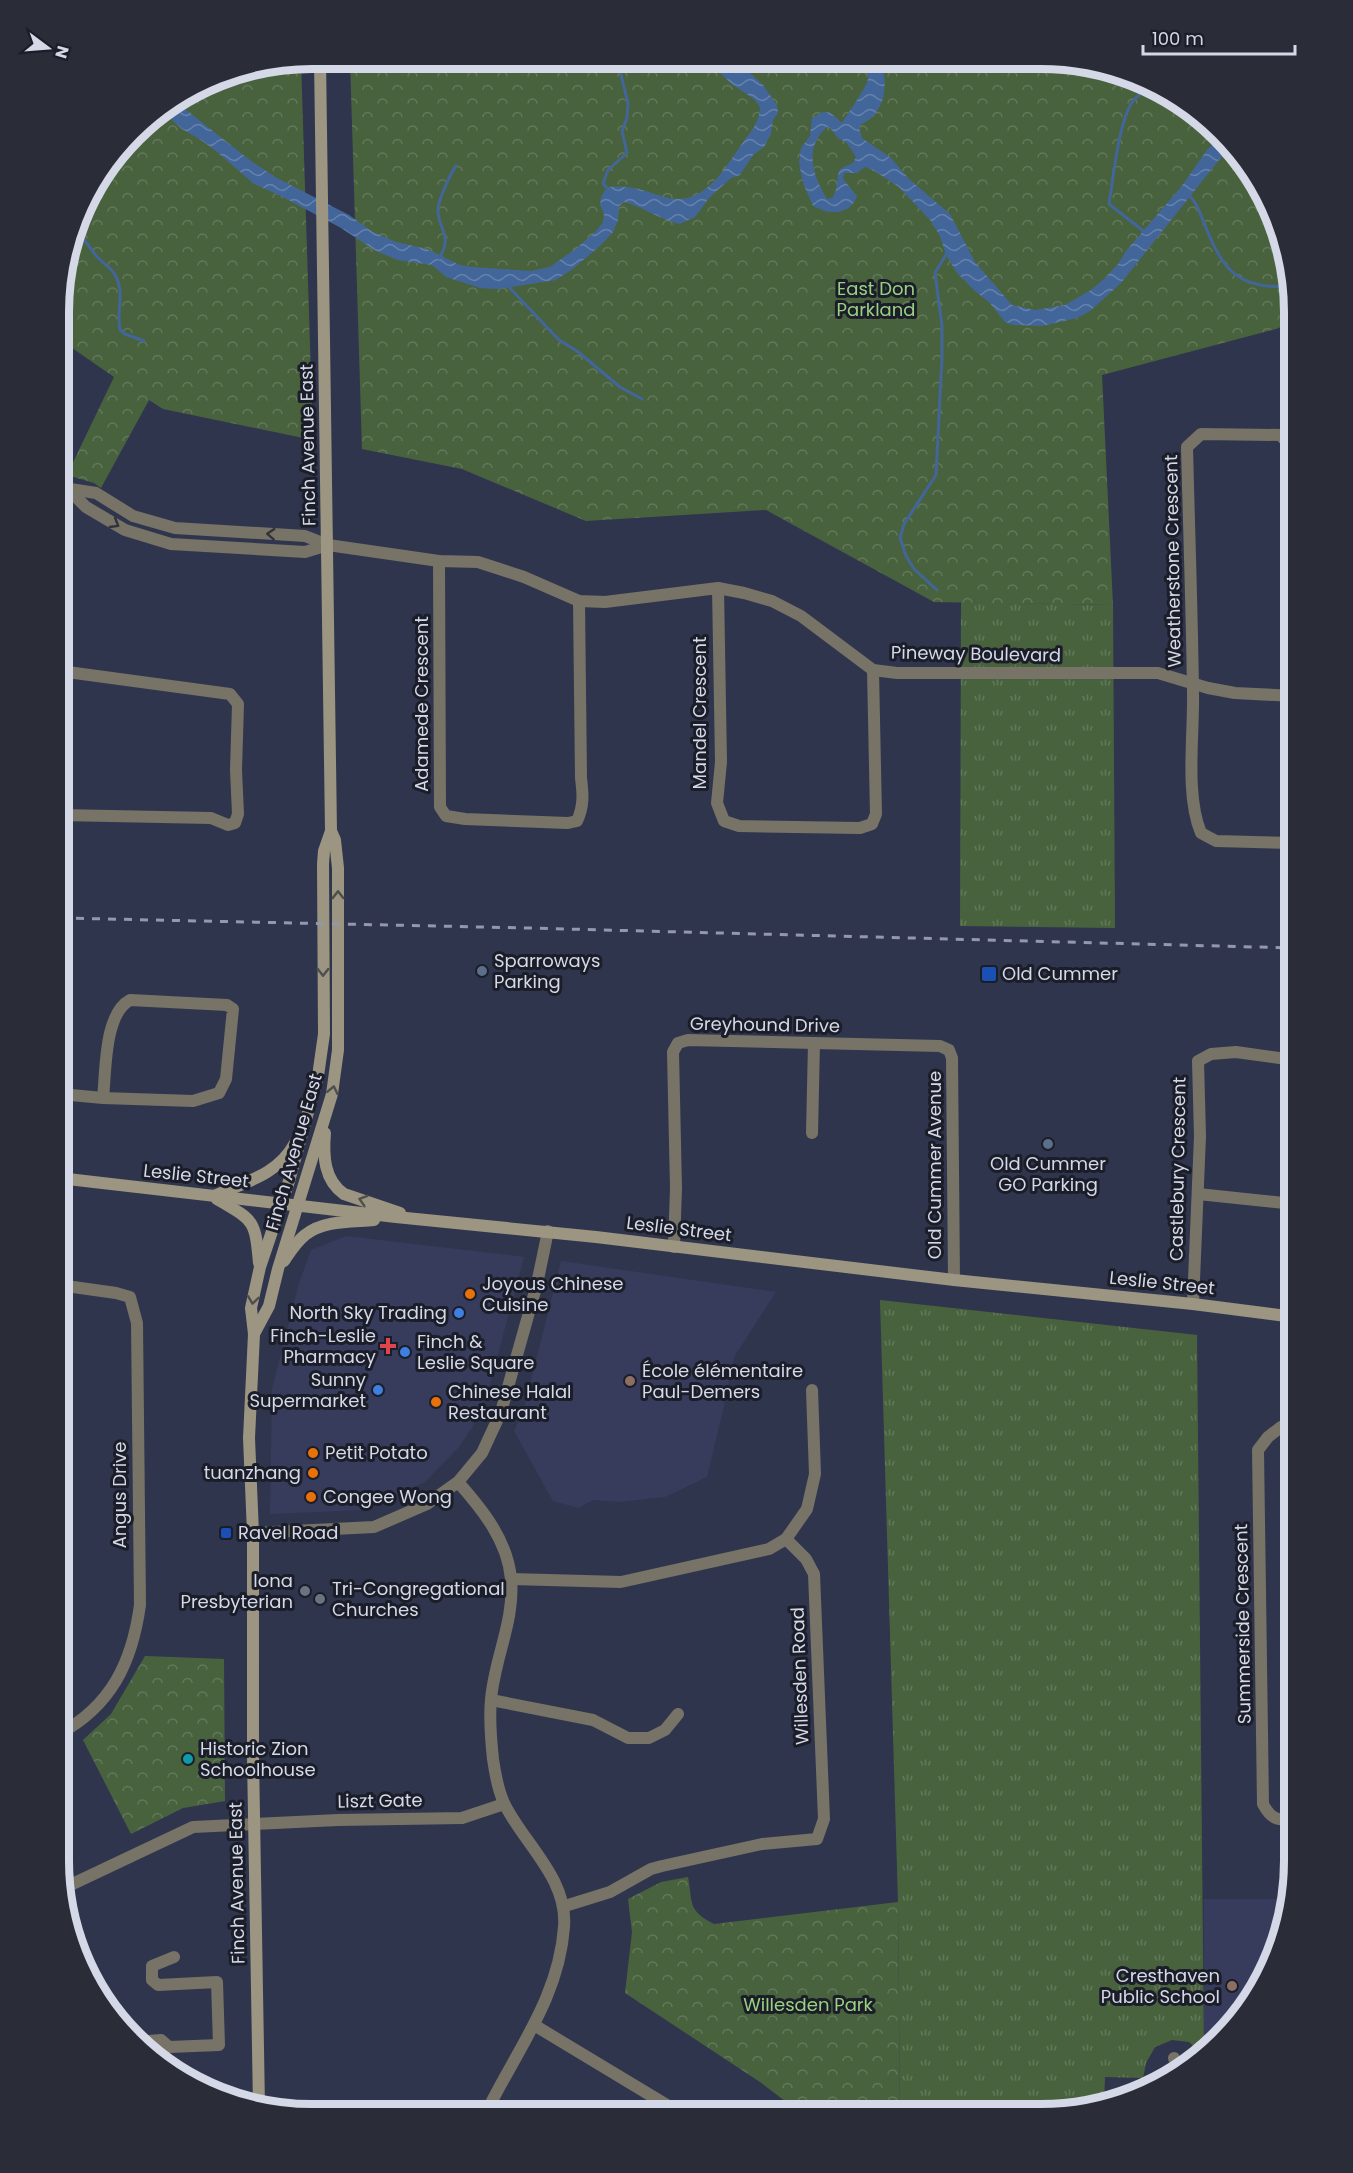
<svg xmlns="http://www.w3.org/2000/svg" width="1353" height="2173" font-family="Poppins,sans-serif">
<defs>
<pattern id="grass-tufts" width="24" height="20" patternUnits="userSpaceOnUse" patternTransform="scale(1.5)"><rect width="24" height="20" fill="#49623e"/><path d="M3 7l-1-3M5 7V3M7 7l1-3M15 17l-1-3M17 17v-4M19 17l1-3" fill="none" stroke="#62785a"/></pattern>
<pattern id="park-crowns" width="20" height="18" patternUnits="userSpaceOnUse" patternTransform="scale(1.5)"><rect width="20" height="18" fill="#49623e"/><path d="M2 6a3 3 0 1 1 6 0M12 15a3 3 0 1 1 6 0" fill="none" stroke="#62785a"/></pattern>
<pattern id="water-waves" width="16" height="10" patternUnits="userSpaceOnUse" patternTransform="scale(1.5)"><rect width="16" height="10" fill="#42669a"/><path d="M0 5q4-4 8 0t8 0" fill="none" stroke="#6582ad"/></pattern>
</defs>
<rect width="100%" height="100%" fill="#30354e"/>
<!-- built -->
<g fill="#373c5c">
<polygon points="346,1236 524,1257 490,1384 473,1426 459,1447 425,1482 360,1510 270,1514 272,1389 299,1283 311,1250"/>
<polygon points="561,1261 776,1292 734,1357 724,1406 707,1477 665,1497 619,1502 593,1500 578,1508 553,1501 514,1431 524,1408"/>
<polygon points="1204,1899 1289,1899 1275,1958 1242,2015 1204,2053"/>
</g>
<!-- grass -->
<g fill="url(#grass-tufts)">
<polygon points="961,602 1113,605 1115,928 960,926"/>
<polygon points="880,1300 1197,1335 1204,2053 1203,2055 1189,2042 1172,2040 1155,2047 1146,2063 1143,2078 1105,2077 1104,2102 1041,2114 900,2114 898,1902"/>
</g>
<!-- park -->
<g fill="url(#park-crowns)">
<polygon points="350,59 1074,61 1138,78 1196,111 1242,158 1275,215 1294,312 1294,321 1276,329 1102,375 1113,605 934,602 766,510 586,521 462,469 362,449"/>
<polygon points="301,61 313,440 163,409 149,400 101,488 94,483 67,475 114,377 62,341 61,337 61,279 85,200 145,122 215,78"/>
<polygon points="145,1656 224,1659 225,1801 183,1808 131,1834 83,1740 111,1714"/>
<path d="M688 1877C693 1906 688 1910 714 1924L898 1902 900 2114H802L760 2082 625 1993 632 1932 628 1899 661 1882Z"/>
</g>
<!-- water -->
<g fill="url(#water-waves)" fill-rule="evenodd">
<path d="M706 60H731L748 71 763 85 777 105 778 113 773 120 771 134 764 147 753 155 740 175 731 178 709 198 695 217 680 224C660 220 644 207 624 202L619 206 618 220 613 232 601 245 574 268 556 280 499 289 480 288 446 277 432 265 398 260 376 251 341 228 279 195 254 184 216 151 201 140 182 129 162 111 176 102 251 161 277 178 349 215 373 232 396 242 427 249 460 265 471 267 531 271 550 267 578 247 597 230 603 222 604 214 600 205 601 197 607 187C630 185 639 189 661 196 698 209 719 178 737 151 746 137 760 124 760 107L754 99 733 85Z"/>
<path d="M861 60H874L875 68 884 74C886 90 884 107 870 119 866 122 862 123 859 127L862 138 891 158 909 179 950 214 975 262 1012 305 1035 310 1065 305 1091 290 1105 278 1118 264 1126 251 1181 187 1207 150 1221 136 1232 148 1219 160 1121 283 1090 311 1077 318 1042 326 1013 325 1005 322 989 302 975 291 957 273 946 255 940 236 930 220 899 187 873 170 865 167 857 173H844L843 179 857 196C850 216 829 215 813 206L803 183 799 163 801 148 810 136 812 118C829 107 830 113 842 123 846 116 869 84 868 78 868 73 864 65 861 60ZM827 127 830 128 838 138 847 143 856 157 853 163 840 169C835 181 840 186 832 198L827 199C813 176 803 148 827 127Z"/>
</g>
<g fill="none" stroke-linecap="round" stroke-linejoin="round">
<!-- stream -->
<g stroke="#42669a" stroke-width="3">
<polyline points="609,191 603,183 608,170 627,153 622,131 627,118 628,103 617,59"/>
<path d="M1189 195C1198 204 1201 216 1206 228 1223 271 1240 290 1289 286"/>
<path d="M75 230C83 237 88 245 94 253 105 268 117 267 120 291 121 304 117 317 120 330L125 334 144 341"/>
<path d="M1146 233 1109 204C1113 180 1119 117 1134 100 1138 95 1146 90 1152 86"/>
<path d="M439 258C454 237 437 227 438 209 438 201 451 172 456 166"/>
<polyline points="507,285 559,340 577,351 620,387 642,399"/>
<polyline points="937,590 914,569 906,556 900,538 904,524 936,475 942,358 942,326 935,273 947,253"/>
</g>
<!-- street -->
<g stroke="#777367" stroke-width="12">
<polyline points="60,481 86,507 125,530 171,544 305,552 328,545"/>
<polyline points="70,489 96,493 133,516 175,528 305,536 328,545 439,561 478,562 524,577 579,601 605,602 718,588 744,593 772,601 801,616 873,670 897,673 1158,673 1208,688 1235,693 1294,696"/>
<polyline points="60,501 70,489"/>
<path d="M439 561 440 807 446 816 465 819 568 823 577 821C584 806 583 794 581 778L579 601"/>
<polyline points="718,588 721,762 717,803 724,821 739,826 860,828 872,824 876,814 873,670"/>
<polyline points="60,815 211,818 228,825 235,823 238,814 236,770 238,704 230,694 60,671"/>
<path d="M1294 843 1216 841 1201 833C1185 795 1194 735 1193 693 1192 611 1189 529 1187 447L1201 434 1280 435 1294 449"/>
<path d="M60 1094 103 1098 193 1101 219 1093 226 1079 233 1009 227 1005 130 1000C104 1014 106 1071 103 1098"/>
<polyline points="812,1133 814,1043"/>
<polyline points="1198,1194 1294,1204"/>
<polyline points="674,1247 676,1188 673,1052 678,1043 688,1040 940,1046 949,1050 952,1058 954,1280"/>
<polyline points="1193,1304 1200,1136 1198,1061 1211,1054 1236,1052 1294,1060"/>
<path d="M458 1482C482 1509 508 1541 511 1579 515 1621 494 1659 491 1700 489 1718 491 1740 493 1759 495 1773 498 1790 504 1803 523 1843 568 1878 564 1927 559 1998 516 2051 486 2113"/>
<polyline points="253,1533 374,1527 427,1504 458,1482 482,1453 501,1412 537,1284 548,1231"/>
<polyline points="511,1579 621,1582 769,1549 786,1539 807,1509 815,1474 812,1390"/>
<polyline points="491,1700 593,1720 628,1738 649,1738 665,1730 678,1714"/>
<path d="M59 1734C111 1706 132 1663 140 1605L137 1323 130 1297 116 1293 59 1285"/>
<path d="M1294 1819C1277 1821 1271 1819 1263 1804L1258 1450 1268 1437 1281 1427 1294 1429"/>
<polyline points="64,1888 193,1827 338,1820 462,1818 504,1804"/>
<polyline points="565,1906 610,1892 651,1869 662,1866 762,1844 817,1839 824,1819 814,1574 806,1559 786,1539"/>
<polyline points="534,2025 680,2113"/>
<polyline points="137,2042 161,2040 169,2047 219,2045 217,1982 158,1985 152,1980 152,1966 174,1957"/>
<polyline points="1174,2058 1179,2071"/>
</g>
<!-- secondary -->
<g stroke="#9b9581" stroke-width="12">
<path d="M325 1133C323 1156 324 1180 344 1194L400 1213"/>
<polyline points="59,1178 396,1217 596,1237 954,1280 1193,1304 1294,1317"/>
<path d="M214 1196C245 1182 278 1175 295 1143"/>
<path d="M217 1199C254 1221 255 1219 259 1263"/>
<path d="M284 1261C290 1252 296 1242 305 1235 323 1220 352 1222 374 1220"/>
<polyline points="254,1334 269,1306 278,1269 332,1094 338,1050 338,868 335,840 331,831 320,59"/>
<polyline points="259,2107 253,1757 253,1533 249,1438 254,1334 251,1308 260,1267 289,1181 318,1076 324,1034 323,864 324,851 331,831"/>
</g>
<!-- rail -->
<polyline stroke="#9498ab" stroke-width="3" stroke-dasharray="8 8" stroke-linecap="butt" points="60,918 528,928 1294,948"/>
</g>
<!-- one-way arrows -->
<defs><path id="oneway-chevron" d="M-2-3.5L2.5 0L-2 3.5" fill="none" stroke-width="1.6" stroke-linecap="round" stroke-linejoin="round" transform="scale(1.5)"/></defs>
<g stroke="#323338">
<use href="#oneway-chevron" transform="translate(115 524) rotate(31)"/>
<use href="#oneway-chevron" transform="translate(271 534) rotate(-177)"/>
</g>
<g stroke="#4e4e4c">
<use href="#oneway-chevron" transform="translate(338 895) rotate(-90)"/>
<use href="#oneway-chevron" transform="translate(323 972) rotate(90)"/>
<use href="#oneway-chevron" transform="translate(333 1090) rotate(-78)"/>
<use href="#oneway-chevron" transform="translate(363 1200) rotate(-163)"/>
<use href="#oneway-chevron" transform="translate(253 1300) rotate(98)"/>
</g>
<!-- markers -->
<g fill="#5c6f8a" stroke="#1b1e29" stroke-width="2">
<circle cx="482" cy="971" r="6"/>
<circle cx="1048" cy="1144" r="6"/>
</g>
<g fill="#1a4fb4" stroke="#1b1e29" stroke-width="2">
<rect x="981" y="966" width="16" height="16" rx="3"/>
<rect x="220" y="1527" width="12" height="12" rx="3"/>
</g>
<g fill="#e8710a" stroke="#1b1e29" stroke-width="2">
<circle cx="470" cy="1294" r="6"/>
<circle cx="436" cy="1402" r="6"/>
<circle cx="313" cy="1453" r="6"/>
<circle cx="313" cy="1473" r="6"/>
<circle cx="311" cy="1497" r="6"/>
</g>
<g fill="#3f7fe0" stroke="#1b1e29" stroke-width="2">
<circle cx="459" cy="1313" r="6"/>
<circle cx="405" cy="1352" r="6"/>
<circle cx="378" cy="1390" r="6"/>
</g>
<path fill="#e0444e" stroke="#1b1e29" stroke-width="2" d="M385 1337h6v6h6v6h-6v6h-6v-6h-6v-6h6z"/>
<g fill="#8d6e63" stroke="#1b1e29" stroke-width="2">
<circle cx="630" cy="1381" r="6"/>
<circle cx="1232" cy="1986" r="6"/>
</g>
<g fill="#6b7280" stroke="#1b1e29" stroke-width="2">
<circle cx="305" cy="1591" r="6"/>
<circle cx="320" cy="1599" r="6"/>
</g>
<circle fill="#0f9aa8" stroke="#1b1e29" stroke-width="2" cx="188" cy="1759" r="6"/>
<g text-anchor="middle" stroke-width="6" stroke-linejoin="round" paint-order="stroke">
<!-- park labels -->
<g font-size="18" fill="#99d181" stroke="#1b1e29">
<text x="876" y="295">East Don<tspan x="876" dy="21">Parkland</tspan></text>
<text x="808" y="2011">Willesden Park</text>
</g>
<!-- street labels -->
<g font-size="18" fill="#d4d8e7" stroke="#1b1e29">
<text transform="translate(308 445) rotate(-91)" y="6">Finch Avenue East</text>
<text transform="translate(1173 561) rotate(-91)" y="6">Weatherstone Crescent</text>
<text transform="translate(976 654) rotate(1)" y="6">Pineway Boulevard</text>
<text transform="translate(422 704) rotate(-90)" y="6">Adamede Crescent</text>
<text transform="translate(700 713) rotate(-90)" y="6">Mandel Crescent</text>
<text transform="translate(765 1025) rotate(1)" y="6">Greyhound Drive</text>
<text transform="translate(294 1152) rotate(-74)" y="6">Finch Avenue East</text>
<text transform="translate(935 1165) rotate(-90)" y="6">Old Cummer Avenue</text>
<text transform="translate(1178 1169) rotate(-89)" y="6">Castlebury Crescent</text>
<text transform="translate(196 1176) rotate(6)" y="6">Leslie Street</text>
<text transform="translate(679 1229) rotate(7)" y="6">Leslie Street</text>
<text transform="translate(1162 1283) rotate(6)" y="6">Leslie Street</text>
<text transform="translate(120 1495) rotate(-90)" y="6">Angus Drive</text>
<text transform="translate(1243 1624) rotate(-91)" y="6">Summerside Crescent</text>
<text transform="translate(800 1676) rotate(-92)" y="6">Willesden Road</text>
<text transform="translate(380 1801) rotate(-1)" y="6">Liszt Gate</text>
<text transform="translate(237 1883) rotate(-91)" y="6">Finch Avenue East</text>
</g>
<!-- poi labels -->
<g font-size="18" fill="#d4d8e7" stroke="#1b1e29" text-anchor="start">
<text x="494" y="967">Sparroways<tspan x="494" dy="21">Parking</tspan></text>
<text x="1002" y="980">Old Cummer</text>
<text x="1048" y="1170" text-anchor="middle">Old Cummer<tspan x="1048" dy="21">GO Parking</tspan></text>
<text x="482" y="1290">Joyous Chinese<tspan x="482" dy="21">Cuisine</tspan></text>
<text x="447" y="1319" text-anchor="end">North Sky Trading</text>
<text x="376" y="1342" text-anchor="end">Finch-Leslie<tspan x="376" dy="21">Pharmacy</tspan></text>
<text x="417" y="1348">Finch &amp;<tspan x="417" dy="21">Leslie Square</tspan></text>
<text x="642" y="1377">École élémentaire<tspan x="642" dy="21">Paul-Demers</tspan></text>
<text x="366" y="1386" text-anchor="end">Sunny<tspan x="366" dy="21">Supermarket</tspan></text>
<text x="448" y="1398">Chinese Halal<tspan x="448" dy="21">Restaurant</tspan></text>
<text x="325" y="1459">Petit Potato</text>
<text x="301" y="1479" text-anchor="end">tuanzhang</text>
<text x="323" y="1503">Congee Wong</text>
<text x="238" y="1539">Ravel Road</text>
<text x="293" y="1587" text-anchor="end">Iona<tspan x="293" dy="21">Presbyterian</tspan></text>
<text x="332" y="1595">Tri-Congregational<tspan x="332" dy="21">Churches</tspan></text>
<text x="200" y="1755">Historic Zion<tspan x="200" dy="21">Schoolhouse</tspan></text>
<text x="1220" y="1982" text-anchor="end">Cresthaven<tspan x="1220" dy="21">Public School</tspan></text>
</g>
</g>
<!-- crop -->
<path d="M0 0H1353V2173H0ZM312 69H1041A243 243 0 0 1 1284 312V1861A243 243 0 0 1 1041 2104H312A243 243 0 0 1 69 1861V312A243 243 0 0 1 312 69Z" fill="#2a2d38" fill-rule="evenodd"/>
<path fill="none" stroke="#d4d8e7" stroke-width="8" d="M312 69H1041A243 243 0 0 1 1284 312V1861A243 243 0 0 1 1041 2104H312A243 243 0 0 1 69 1861V312A243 243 0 0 1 312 69Z"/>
<!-- north arrow -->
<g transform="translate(48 48) rotate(106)" stroke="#1b1e29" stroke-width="4.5" paint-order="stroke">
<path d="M0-4.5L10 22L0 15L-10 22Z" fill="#d4d8e7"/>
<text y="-9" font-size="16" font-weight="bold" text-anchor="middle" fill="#d4d8e7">N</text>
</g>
<!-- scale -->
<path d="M1143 45v9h152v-9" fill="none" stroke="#d4d8e7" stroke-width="3"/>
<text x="1152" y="45" font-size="18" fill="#d4d8e7" stroke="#1b1e29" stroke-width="4.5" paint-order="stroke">100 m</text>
</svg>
